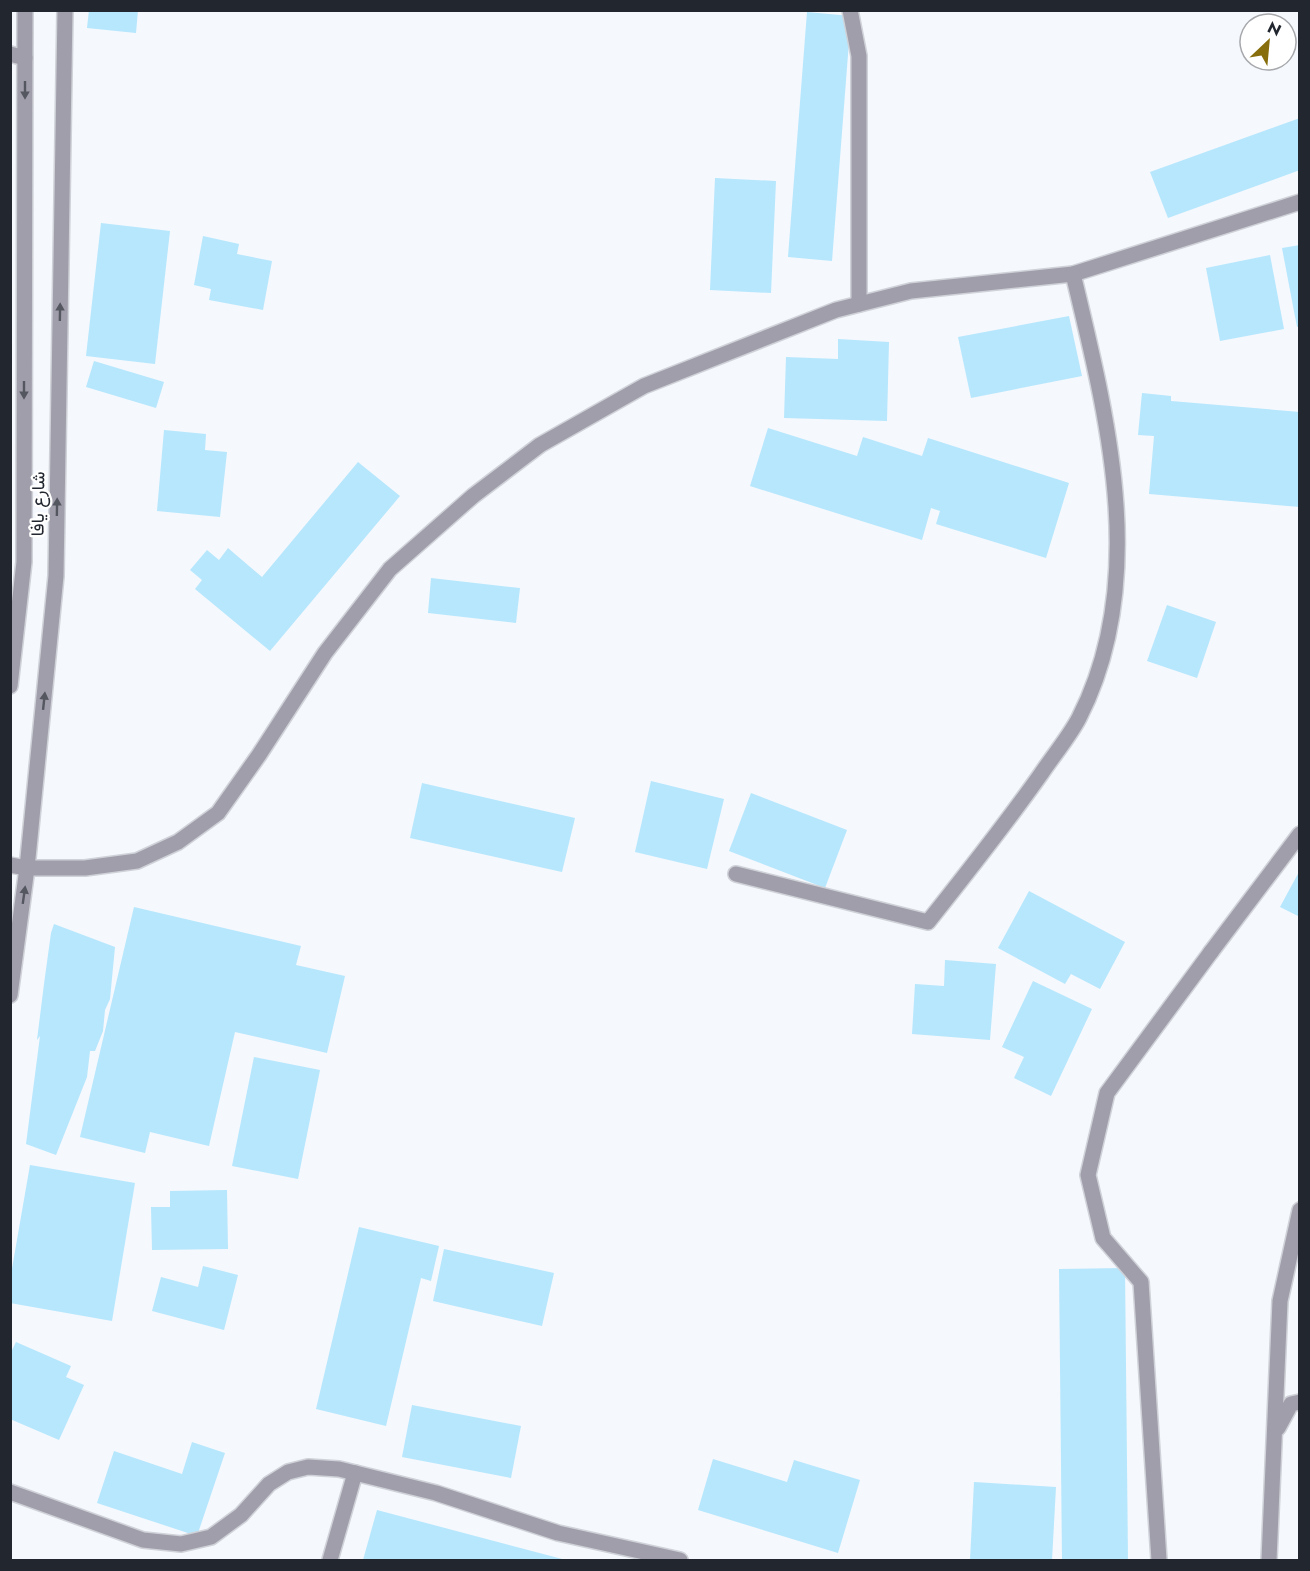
<svg xmlns="http://www.w3.org/2000/svg" width="1310" height="1571" font-family="Jost,Vazirmatn,sans-serif">
<rect width="100%" height="100%" fill="#f5f8fd"/>
<!-- building -->
<g fill="#b6e7fd">
<polygon points="89,10 138,10 136,33 87,28"/>
<polygon points="807,12 851,16 832,261 788,257"/>
<polygon points="1300,118 1300,170 1168,218 1150,172"/>
<polygon points="715,178 776,181 771,293 710,290"/>
<polygon points="101,223 170,231 155,364 86,356"/>
<polygon points="203,236 239,244 237,254 272,261 263,310 209,300 211,289 194,285"/>
<polygon points="1300,245 1300,326 1297,327 1282,248"/>
<polygon points="1270,255 1284,329 1220,341 1206,268"/>
<polygon points="1069,316 1082,376 971,398 958,337"/>
<polygon points="838,339 889,342 887,421 784,418 786,357 838,359"/>
<polygon points="94,361 164,382 156,408 86,387"/>
<polygon points="1142,393 1171,396 1171,401 1300,412 1300,507 1149,494 1154,436 1138,435"/>
<polygon points="768,428 857,456 863,437 922,456 928,438 1069,483 1046,558 936,524 940,511 931,508 922,540 750,486"/>
<polygon points="164,430 206,434 205,450 227,452 220,517 157,511"/>
<polygon points="358,462 400,496 270,651 195,589 202,580 190,570 207,550 219,560 228,548 262,577"/>
<polygon points="431,578 520,588 516,623 428,613"/>
<polygon points="1167,605 1216,622 1197,678 1147,661"/>
<polygon points="651,781 724,799 707,869 635,852"/>
<polygon points="422,783 575,818 562,872 410,838"/>
<polygon points="751,793 847,830 825,888 729,851"/>
<polygon points="1300,870 1300,917 1280,907"/>
<polygon points="1029,891 1125,942 1100,989 1071,974 1065,984 998,948"/>
<polygon points="134,907 301,946 296,965 345,976 327,1053 235,1032 209,1146 150,1132 145,1153 80,1137"/>
<polygon points="54,924 115,947 110,999 105,1010 103,1031 95,1051 90,1051 87,1077 56,1155 26,1144 40,1036 37,1040 44,984 51,933"/>
<polygon points="945,960 996,964 990,1040 912,1034 915,984 944,986"/>
<polygon points="1033,981 1092,1009 1051,1096 1014,1078 1024,1057 1002,1047"/>
<polygon points="254,1057 320,1070 298,1179 232,1166"/>
<polygon points="30,1165 135,1183 112,1321 10,1303 10,1280"/>
<polygon points="227,1190 228,1249 152,1250 151,1207 170,1207 170,1191"/>
<polygon points="359,1227 439,1246 431,1281 421,1278 386,1426 316,1409"/>
<polygon points="444,1249 554,1273 542,1326 433,1301"/>
<polygon points="203,1266 238,1275 224,1330 152,1311 161,1277 198,1287"/>
<polygon points="1125,1268 1128,1560 1062,1560 1059,1269"/>
<polygon points="16,1342 71,1366 66,1377 84,1385 59,1440 10,1419 10,1354"/>
<polygon points="412,1405 521,1426 511,1478 402,1457"/>
<polygon points="192,1442 225,1453 197,1536 97,1503 114,1451 182,1474"/>
<polygon points="713,1459 787,1482 794,1460 860,1480 838,1553 698,1510"/>
<polygon points="974,1482 1056,1487 1052,1560 970,1560"/>
<polygon points="377,1510 566,1560 363,1560"/>
</g>
<g fill="none" stroke-linecap="round" stroke-linejoin="round">
<!-- service casing -->
<g stroke="#cfd2d8" stroke-width="18">
<g id="service">
<polyline points="850,10 859,56 859,304"/>
<polyline points="1278,1428 1291,1404 1300,1402"/>
<polyline points="1159,1560 1141,1282 1103,1238 1088,1175 1107,1093 1211,952"/>
<polyline points="1269,1560 1280,1301 1300,1210"/>
</g>
</g>
<!-- minor casing -->
<g stroke="#cfd2d8" stroke-width="18">
<g id="minor">
<polyline points="10,54 25,58"/>
<polyline points="10,865 27,868 85,868 137,861 178,842 218,813 259,755 325,653 390,569 473,496 540,445 644,386 836,310 911,291 1073,274 1300,202"/>
<path d="M736 874 928 922C967 873 1005 825 1041 774 1053 756 1069 737 1079 718 1150 579 1107 416 1073 274"/>
<polyline points="1211,952 1300,834"/>
<polyline points="330,1560 355,1473"/>
</g>
</g>
<!-- tertiary casing -->
<g stroke="#cfd2d8" stroke-width="18">
<g id="tertiary">
<polyline points="10,686 24,562 25,10"/>
<polyline points="10,995 27,868 56,576 65,10"/>
<polyline points="10,1492 143,1540 181,1544 211,1537 241,1515 269,1484 288,1472 308,1467 339,1469 436,1493 558,1533 680,1560"/>
</g>
</g>
<!-- service -->
<use href="#service" stroke="#a09eaa" stroke-width="15"/>
<!-- minor -->
<use href="#minor" stroke="#a09eaa" stroke-width="15"/>
<!-- tertiary -->
<use href="#tertiary" stroke="#a09eaa" stroke-width="15"/>
</g>
<!-- one-way arrows -->
<defs><path id="oneway-solid" d="M-6-.8H1V-3.2L6.5 0L1 3.2V.8H-6Z" transform="scale(1.5)"/></defs>
<g fill="#545660">
<use href="#oneway-solid" transform="translate(25 90) rotate(90)"/>
<use href="#oneway-solid" transform="translate(60 312) rotate(-89)"/>
<use href="#oneway-solid" transform="translate(24 390) rotate(90)"/>
<use href="#oneway-solid" transform="translate(57 507) rotate(-89)"/>
<use href="#oneway-solid" transform="translate(44 701) rotate(-84)"/>
<use href="#oneway-solid" transform="translate(24 895) rotate(-82)"/>
</g>
<g text-anchor="middle" stroke-width="4.5" stroke-linejoin="round" paint-order="stroke">
<!-- street labels -->
<g font-size="18" fill="#21262f" stroke="#fff">
<text transform="translate(38 504) rotate(-89)" y="6">شارع يافا</text>
</g>
</g>
<!-- border -->
<rect width="1310" height="1571" fill="none" stroke="#21262f" stroke-width="24"/>
<!-- north arrow -->
<g transform="translate(1268 42) rotate(26)"><circle r="28" fill="#ffffff" stroke="#a6a8ac" stroke-width="1.5"/>
<path d="M0-4.5L10 22L0 15L-10 22Z" fill="#876d0b"/>
<text y="-9" font-size="16" font-weight="bold" text-anchor="middle" fill="#21262f">N</text>
</g>
</svg>
